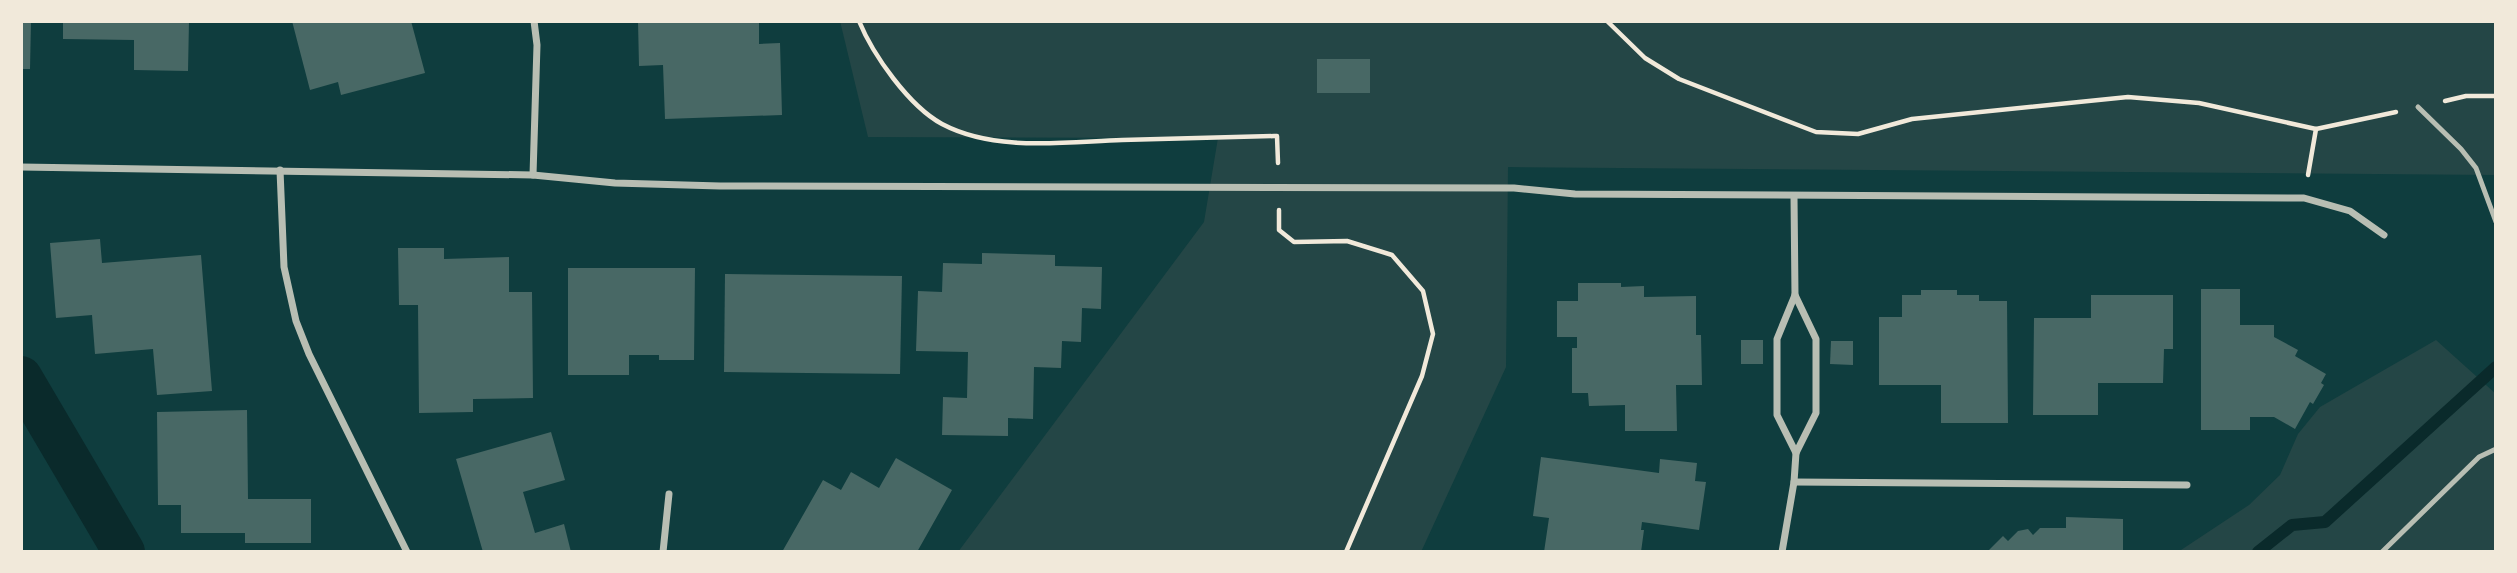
<svg xmlns="http://www.w3.org/2000/svg" width="2517" height="573" font-family="Commissioner,sans-serif">
<rect width="100%" height="100%" fill="#0f3d3e"/>
<!-- green -->
<g fill="#244646">
<polygon points="840,21 2496,21 2496,175 1508,167 1506,367 1421,552 958,552 1204,222 1218,138 868,137"/>
<polygon points="2436,340 2496,394 2496,552 2178,552 2249,505 2280,475 2298,434 2320,407"/>
</g>
<g fill="none" stroke-linecap="round" stroke-linejoin="round">
<!-- stream -->
<polyline stroke="#0a2a2b" stroke-width="12" points="2258,552 2292,525 2325,522 2496,367"/>
<!-- canal -->
<polyline stroke="#0a2a2b" stroke-width="42" points="21,377 124,552"/>
</g>
<!-- building -->
<g fill="#486865">
<polygon points="21,21 31,21 30,69 21,69"/>
<polygon points="63,21 189,21 188,71 134,70 134,40 63,39"/>
<polygon points="292,21 411,21 425,73 341,95 338,82 310,90"/>
<polygon points="638,21 759,21 759,44 780,43 782,115 665,119 663,65 639,66"/>
<rect x="1317" y="59" width="53" height="34"/>
<polygon points="100,239 102,263 201,255 212,391 157,395 153,349 95,354 92,315 56,318 50,243"/>
<polygon points="398,248 444,248 444,259 509,257 509,292 532,292 533,398 473,399 473,412 419,413 418,305 399,305"/>
<polygon points="982,253 1055,255 1055,266 1102,267 1101,309 1082,308 1081,342 1062,341 1061,368 1034,367 1033,419 1008,418 1008,436 942,435 943,397 967,398 968,352 916,351 918,291 942,292 943,263 982,264"/>
<polygon points="568,268 695,268 694,360 659,360 659,355 629,355 629,375 568,375"/>
<polygon points="725,274 902,276 900,374 724,372"/>
<polygon points="1578,283 1621,283 1621,287 1644,286 1644,297 1696,296 1696,335 1701,335 1702,385 1676,385 1677,431 1625,431 1625,405 1589,406 1588,393 1572,393 1572,348 1577,348 1577,337 1557,337 1557,301 1578,301"/>
<polygon points="2201,289 2240,289 2240,325 2274,325 2274,337 2298,350 2295,356 2326,374 2321,383 2324,385 2313,404 2310,402 2295,429 2274,417 2250,417 2250,430 2201,430"/>
<polygon points="1921,290 1957,290 1957,295 1979,295 1979,301 2007,301 2008,423 1941,423 1941,385 1879,385 1879,317 1902,317 1902,295 1921,295"/>
<polygon points="2091,295 2173,295 2173,349 2164,349 2163,383 2098,383 2098,415 2033,415 2034,318 2091,318"/>
<rect x="1741" y="340" width="22" height="24"/>
<polygon points="1831,341 1853,341 1853,365 1830,364"/>
<polygon points="247,410 248,499 311,499 311,543 245,543 245,533 181,533 181,505 158,505 157,412"/>
<polygon points="551,432 565,480 523,492 535,533 564,524 571,552 483,552 456,459"/>
<polygon points="1541,457 1659,473 1660,459 1697,463 1695,481 1706,482 1699,530 1642,522 1641,530 1644,530 1641,552 1544,552 1549,518 1533,516"/>
<polygon points="896,458 952,490 917,552 782,552 823,480 841,490 851,472 879,488"/>
<polygon points="2066,517 2123,519 2123,552 1987,552 2003,536 2008,541 2018,531 2028,529 2033,535 2040,528 2066,528"/>
</g>
<g fill="none" stroke-linecap="round" stroke-linejoin="round">
<!-- path -->
<g stroke="#f1e9da" stroke-width="4.5">
<path d="M859 21C873 55 909 106 942 124 995 152 1063 142 1122 140 1173 139 1225 137 1277 136L1278 163"/>
<polyline points="1607,21 1645,58 1679,79 1816,132 1858,134 1912,119 2128,97 2199,103 2316,129"/>
<polyline points="2445,101 2466,96 2496,96"/>
<polyline points="2308,175 2316,129 2396,112"/>
<polyline points="1279,210 1279,230 1294,242 1347,241 1392,255 1423,291 1433,334 1422,376 1346,552"/>
</g>
<!-- service -->
<g stroke="#b8beb3" stroke-width="5">
<polyline points="2418,107 2461,149 2476,168 2496,222"/>
<polyline points="2382,552 2479,457 2496,449"/>
</g>
<!-- minor -->
<g stroke="#b8beb3" stroke-width="7">
<polyline points="21,167 533,175 615,183 720,186 1514,188 1575,194 2304,198 2350,211 2384,235"/>
<polyline points="280,170 284,267 296,321 309,354 407,552"/>
<polyline points="533,175 537,45 534,21"/>
<polyline points="1794,196 1795,295 1777,339 1777,415 1796,453"/>
<polyline points="1794,482 2187,485"/>
<polyline points="663,552 669,494"/>
<polyline points="1782,552 1794,482 1796,453 1816,413 1816,339 1795,295"/>
</g>
</g>
<!-- border -->
<rect width="2517" height="573" fill="none" stroke="#f1e9da" stroke-width="46"/>
</svg>
